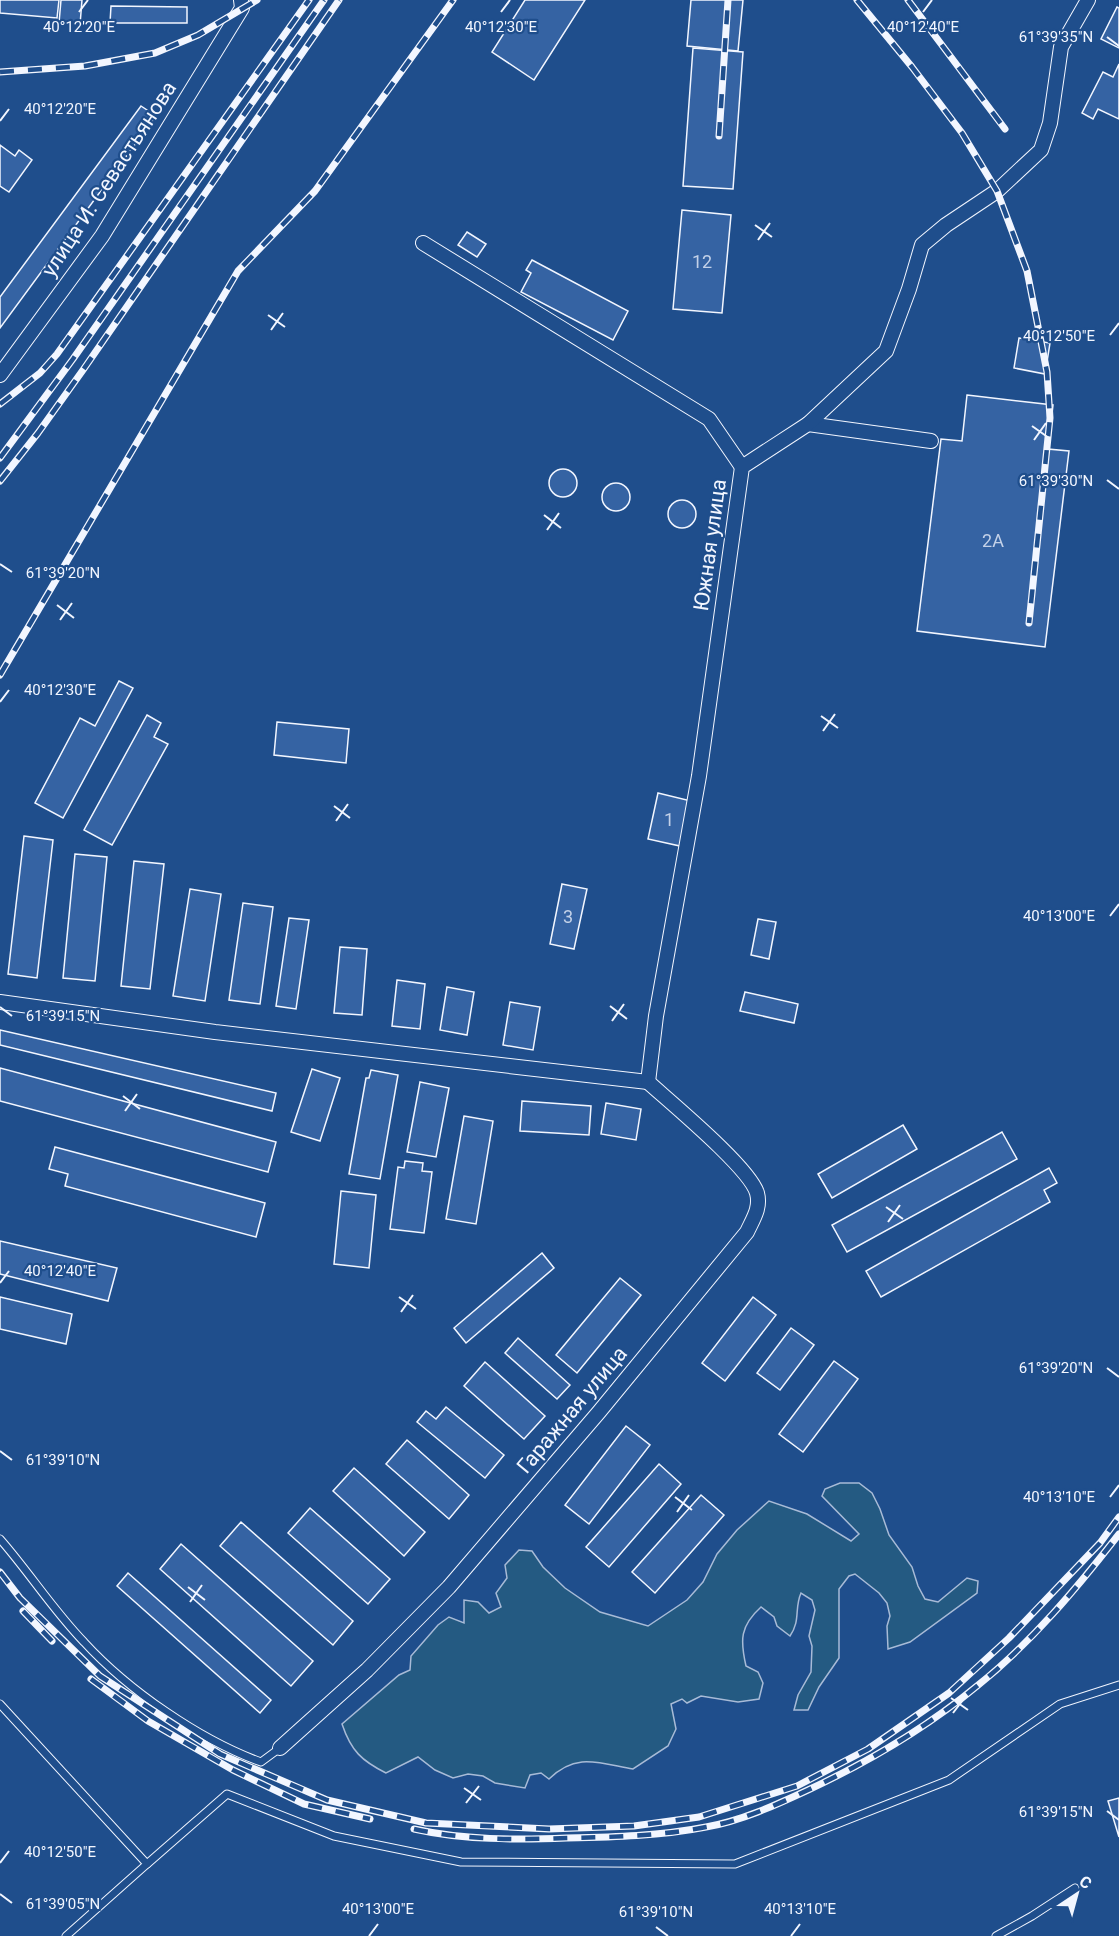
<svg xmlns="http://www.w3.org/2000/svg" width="1119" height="1936" font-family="Roboto,sans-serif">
<rect width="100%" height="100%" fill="#1f4e8c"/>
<!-- green -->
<path fill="#245a82" stroke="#a8bbd7" stroke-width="1.5" d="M840 1483H859L872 1493 880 1509 889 1535 912 1567 918 1586 925 1599 938 1602 967 1578 978 1581 977 1593 910 1642 888 1649 887 1626 890 1616 887 1603 879 1593 855 1574 849 1576 839 1589V1658L819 1687 808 1710H794L798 1695 811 1672 812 1646 809 1636 815 1610 812 1600 801 1593C794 1609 801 1620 790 1636L777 1626 774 1617 761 1607C740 1626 740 1640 746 1666L758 1672 763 1683 759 1699 738 1702 701 1696 687 1703 682 1699 671 1704 676 1729 668 1746 633 1769C599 1763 576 1752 549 1779L541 1773 530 1775 525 1788 495 1783 483 1776 468 1774 453 1778 435 1770 418 1757 386 1773C362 1761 351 1751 342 1724L399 1675 410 1670 411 1656 438 1625 449 1617 464 1623V1600L478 1602 489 1613 501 1607 496 1593 507 1578 505 1565 519 1550 532 1551 543 1567 565 1588 600 1612 648 1626 687 1600 703 1582 717 1554 737 1530 769 1501 807 1514 851 1541 859 1534 822 1496 825 1489Z"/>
<!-- building -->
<g fill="#3563a3" stroke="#f2f6ff" stroke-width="1.5">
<polygon points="0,0 59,0 57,18 0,13"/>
<polygon points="61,0 82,0 80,25 59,23"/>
<polygon points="525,0 585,0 534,80 492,52"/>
<polygon points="691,0 743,0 738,51 687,46"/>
<polygon points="111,6 187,7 187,23 110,23"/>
<polygon points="1117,7 1119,8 1119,48 1101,39"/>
<polygon points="693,48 743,52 733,189 683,186"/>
<polygon points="1119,64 1119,119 1098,109 1093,119 1082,113 1103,72 1113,77"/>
<polygon points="141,106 156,116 0,328 0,297"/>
<polygon points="0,145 15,156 19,150 32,160 9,192 0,186"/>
<polygon points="682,210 731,215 722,313 673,309"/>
<polygon points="467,232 486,244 477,257 458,245"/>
<polygon points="532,260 628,311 613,340 521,292 531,273 526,270"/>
<polygon points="1019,338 1050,343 1045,374 1014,368"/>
<polygon points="967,395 1053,405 1048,449 1069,451 1045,647 917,631 941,439 962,441"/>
<circle cx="563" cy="483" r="14"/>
<circle cx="616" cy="497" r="14"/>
<circle cx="682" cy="514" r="14"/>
<polygon points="119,681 133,688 63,818 35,803 80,718 95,726"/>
<polygon points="147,715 161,723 154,737 168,744 112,845 84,830"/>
<polygon points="277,722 349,729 346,763 274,755"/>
<polygon points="658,793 691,801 680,846 648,839"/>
<polygon points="24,836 53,840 37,978 8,974"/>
<polygon points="75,854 107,857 95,981 63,978"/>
<polygon points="134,861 164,864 150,989 121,986"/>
<polygon points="562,884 587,889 574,949 550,944"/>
<polygon points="190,889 221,894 205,1001 173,996"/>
<polygon points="243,903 273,907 260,1004 229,1000"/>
<polygon points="289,918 309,920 296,1009 276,1006"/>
<polygon points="758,919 776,922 769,959 751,955"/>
<polygon points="340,947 367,949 362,1015 334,1013"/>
<polygon points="397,980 425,984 420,1029 392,1026"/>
<polygon points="447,987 474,992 467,1035 440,1030"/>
<polygon points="745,992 798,1004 794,1023 740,1011"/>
<polygon points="510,1002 540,1007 533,1050 503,1045"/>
<polygon points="0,1030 276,1093 272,1111 0,1045"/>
<polygon points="0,1068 276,1142 268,1172 0,1101"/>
<polygon points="312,1069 340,1078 320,1141 291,1132"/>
<polygon points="371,1070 398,1075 380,1179 349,1174 366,1078 369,1078"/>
<polygon points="420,1082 449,1088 436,1157 407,1152"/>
<polygon points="522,1101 591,1106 589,1135 520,1131"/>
<polygon points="606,1103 641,1109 636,1140 601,1134"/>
<polygon points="464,1116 493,1121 476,1224 446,1219"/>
<polygon points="903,1125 917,1149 832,1198 818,1174"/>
<polygon points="1002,1132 1017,1159 847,1252 832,1225"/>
<polygon points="55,1147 265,1203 256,1237 65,1186 68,1174 49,1169"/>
<polygon points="405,1161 423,1163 422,1171 432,1172 424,1233 390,1229 398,1167 404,1168"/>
<polygon points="1049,1168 1057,1183 1044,1190 1050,1202 881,1297 866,1271"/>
<polygon points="341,1191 376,1195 369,1268 334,1264"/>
<polygon points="0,1241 117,1268 108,1301 0,1274"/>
<polygon points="542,1253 554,1268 466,1343 454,1328"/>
<polygon points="620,1278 641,1295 577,1373 556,1355"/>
<polygon points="0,1297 72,1314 66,1344 0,1329"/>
<polygon points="753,1297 776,1315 725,1381 702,1363"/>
<polygon points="791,1328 814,1345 780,1390 757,1373"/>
<polygon points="518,1338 570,1385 557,1399 505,1353"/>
<polygon points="834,1361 858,1379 803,1452 779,1434"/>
<polygon points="485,1362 545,1416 524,1439 464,1386"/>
<polygon points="446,1407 504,1455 485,1478 417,1422 426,1411 436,1419"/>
<polygon points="626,1426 650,1445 589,1524 565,1505"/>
<polygon points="407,1440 469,1495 449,1519 386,1464"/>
<polygon points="659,1464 681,1484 609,1567 586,1547"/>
<polygon points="354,1468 425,1532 404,1556 333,1491"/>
<polygon points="701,1495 724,1515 655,1593 632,1572"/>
<polygon points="310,1508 390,1579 368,1604 288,1533"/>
<polygon points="241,1522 353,1621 333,1645 220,1546"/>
<polygon points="181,1544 313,1661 291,1686 160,1569"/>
<polygon points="128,1573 271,1700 260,1713 117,1586"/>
<polygon points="1119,1798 1119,1837 1108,1801"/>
</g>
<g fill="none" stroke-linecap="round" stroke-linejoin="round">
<!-- service casing -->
<g stroke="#f2f6ff" stroke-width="9">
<g id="service">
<path d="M0 1539C29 1572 53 1610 84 1642 128 1690 200 1740 261 1762L280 1748"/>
<polyline points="0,1704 147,1864 66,1936"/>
<polyline points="147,1864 227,1794 334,1836 461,1862 735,1864 949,1780 1060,1704 1119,1685"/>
<polyline points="996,1936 1032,1916 1075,1888"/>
</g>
</g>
<!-- minor casing -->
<g stroke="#f2f6ff" stroke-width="16">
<g id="minor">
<polyline points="423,243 709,419 742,467"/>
<polyline points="0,375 102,236 242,8 241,0"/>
<polyline points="808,424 931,441"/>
<polyline points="0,1002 215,1032 648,1082"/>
<polyline points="648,1082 656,1016 699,776 742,467 808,424 886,351 909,289 922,245 946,225 997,191 1041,150 1050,123 1061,47 1088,0"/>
<path d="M280 1748 367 1670 449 1587 599 1412 747 1232C753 1219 761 1208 757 1193 750 1168 670 1102 648 1082"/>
</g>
</g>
<!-- service -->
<use href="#service" stroke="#1f4e8c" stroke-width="7"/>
<!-- minor -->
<use href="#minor" stroke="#1f4e8c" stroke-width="14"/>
<!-- rail casing -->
<g stroke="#f2f6ff" stroke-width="7">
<g id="rail">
<polyline points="857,0 912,67 962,133 997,191 1027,271 1047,372 1050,418 1029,623"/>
<polyline points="908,0 1005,129"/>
<polyline points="0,72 85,66 155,53 198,35 257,0"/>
<polyline points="719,136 728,0"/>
<polyline points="0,404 40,373 57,354 309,0"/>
<polyline points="0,458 73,359 324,0"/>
<polyline points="0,481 38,433 83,370 339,0"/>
<polyline points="0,675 238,271 315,191 453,0"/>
<polyline points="0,1572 20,1598 100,1676 220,1754 327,1800 426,1823 549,1829 634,1826 699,1817 797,1786 868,1749 949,1693 1009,1638 1100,1543 1119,1517"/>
<polyline points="23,1611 52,1641"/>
<polyline points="91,1679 148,1721 233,1770 304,1804 370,1819"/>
<path d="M414 1829C463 1840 516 1840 567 1838 614 1837 660 1836 706 1827 741 1821 776 1805 808 1790 868 1762 926 1728 977 1686 1031 1643 1077 1588 1119 1534"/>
</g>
</g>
<!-- rail -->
<use href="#rail" stroke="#1f4e8c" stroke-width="4.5" stroke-dasharray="14" stroke-linecap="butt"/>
</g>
<!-- ticks -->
<path fill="none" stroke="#f2f6ff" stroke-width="2" d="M79 12 88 0M501 12 510 0M923 12 932 0M1107 37 1119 46M0 121 9 109M755 225 772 237M758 240 770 223M268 315 285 327M271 330 283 313M1110 335 1119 323M1032 426 1049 438M1034 440 1046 423M1107 480 1119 489M544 515 561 528M547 530 559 513M0 564 12 572M57 605 74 618M60 620 72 603M0 702 9 690M821 716 838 728M823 731 835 714M334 806 350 818M336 821 348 804M1110 916 1119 904M610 1006 627 1019M0 1007 12 1016M612 1021 624 1004M123 1096 140 1109M125 1111 137 1094M886 1207 903 1219M888 1222 900 1205M0 1283 9 1271M399 1297 416 1309M401 1312 413 1295M1107 1368 1119 1377M0 1451 12 1460M675 1497 692 1510M1110 1497 1119 1485M677 1512 689 1495M188 1587 205 1600M190 1602 202 1585M951 1698 968 1710M953 1713 966 1696M464 1788 481 1800M466 1803 479 1786M1107 1811 1119 1820M0 1863 9 1851M0 1894 12 1903M656 1927 668 1936M369 1936 378 1924M791 1936 800 1924"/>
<g text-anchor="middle" stroke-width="4.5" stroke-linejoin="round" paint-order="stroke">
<!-- number labels -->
<g font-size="18" fill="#c3d1e8">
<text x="702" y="268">12</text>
<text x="993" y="547">2А</text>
<text x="669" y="826">1</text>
<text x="568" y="923">3</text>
</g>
<!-- street labels -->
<g font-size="21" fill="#f2f6ff" stroke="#1f4e8c">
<text transform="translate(109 179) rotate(-57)" y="7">улица И. Севастьянова</text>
<text transform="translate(710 545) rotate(-82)" y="7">Южная улица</text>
<text transform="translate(572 1410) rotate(-50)" y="7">Гаражная улица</text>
</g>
</g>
<g font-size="15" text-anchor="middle" fill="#f2f6ff" stroke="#1f4e8c" stroke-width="4.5" stroke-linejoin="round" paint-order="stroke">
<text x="79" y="32">40°12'20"E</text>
<text x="501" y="32">40°12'30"E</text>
<text x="923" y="32">40°12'40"E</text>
<text x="1056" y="42">61°39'35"N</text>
<text x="60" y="114">40°12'20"E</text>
<text x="1059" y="341">40°12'50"E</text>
<text x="1056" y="486">61°39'30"N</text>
<text x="63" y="578">61°39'20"N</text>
<text x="60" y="695">40°12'30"E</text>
<text x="1059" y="921">40°13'00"E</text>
<text x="63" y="1021">61°39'15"N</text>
<text x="60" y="1276">40°12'40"E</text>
<text x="1056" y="1373">61°39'20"N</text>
<text x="63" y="1465">61°39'10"N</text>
<text x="1059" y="1502">40°13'10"E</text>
<text x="1056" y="1817">61°39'15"N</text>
<text x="60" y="1857">40°12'50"E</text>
<text x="63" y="1909">61°39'05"N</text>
<text x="378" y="1914">40°13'00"E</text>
<text x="800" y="1914">40°13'10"E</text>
<text x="656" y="1917">61°39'10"N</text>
</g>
<!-- north arrow -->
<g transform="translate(1077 1894) rotate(36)" stroke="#1f4e8c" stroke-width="4.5" paint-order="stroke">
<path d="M0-4.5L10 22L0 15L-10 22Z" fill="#f2f6ff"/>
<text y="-9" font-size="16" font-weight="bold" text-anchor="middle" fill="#f2f6ff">С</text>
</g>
</svg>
